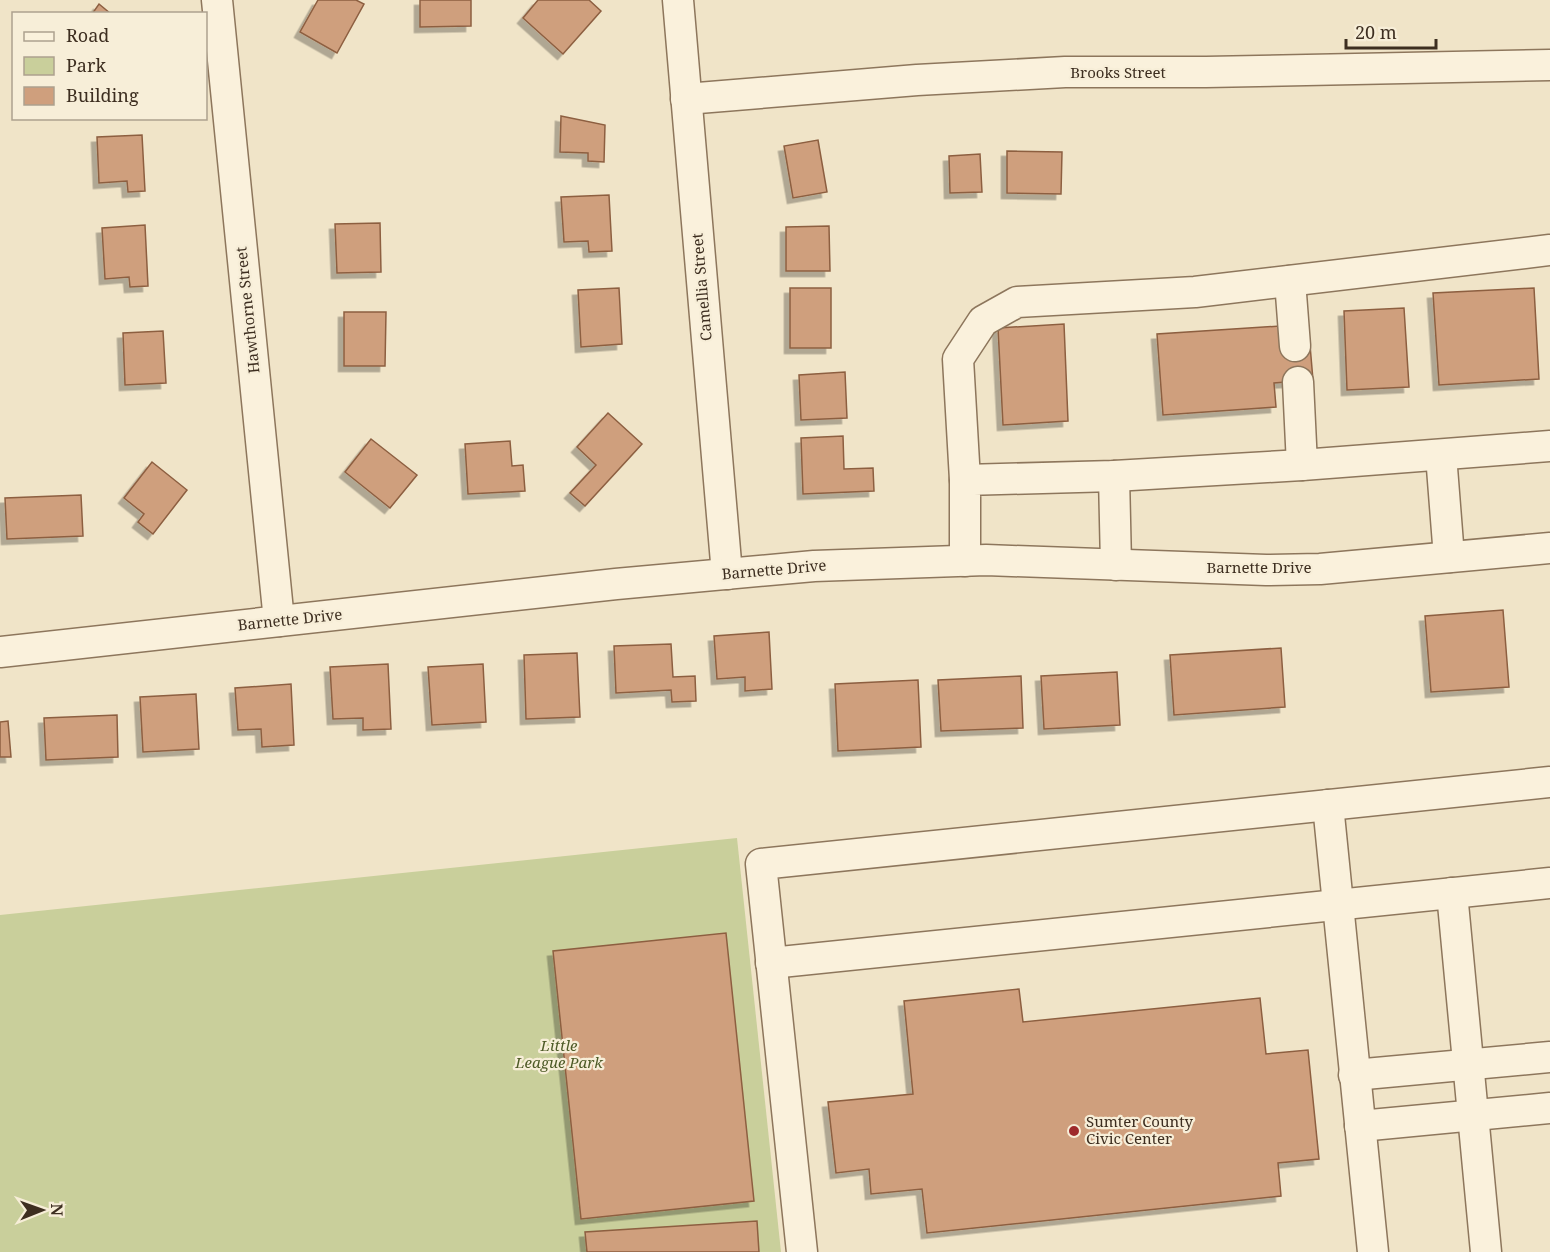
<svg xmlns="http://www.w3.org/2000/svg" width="1550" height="1252" font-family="'Noto Serif',serif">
<defs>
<filter id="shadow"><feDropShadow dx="-5.5" dy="5.5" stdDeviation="0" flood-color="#0004"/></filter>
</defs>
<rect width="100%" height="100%" fill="#f0e4c8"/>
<!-- green -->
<polygon fill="#c9cf9b" points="737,838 781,1252 0,1252 0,915"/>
<!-- building -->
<g fill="#cf9f7d" stroke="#8d5f41" stroke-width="1.5" filter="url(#shadow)">
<polygon points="318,0 356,0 364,4 337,53 300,32"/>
<polygon points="420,0 471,0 471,26 420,27"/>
<polygon points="538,0 589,0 601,11 563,54 523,18"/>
<polygon points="99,4 111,14 92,14"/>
<polygon points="561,116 605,125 604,162 588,161 588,153 560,152"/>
<polygon points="142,135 145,191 128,192 127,181 99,183 97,137"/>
<polygon points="818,140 827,192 793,198 784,146"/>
<polygon points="1007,151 1062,152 1061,194 1007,193"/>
<polygon points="980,154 982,192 950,193 949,156"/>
<polygon points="609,195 612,251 589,252 588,241 564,242 561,197"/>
<polygon points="380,223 381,272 337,273 335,224"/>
<polygon points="145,225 148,286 130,287 129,277 105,279 102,228"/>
<polygon points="829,226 830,271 786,271 786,227"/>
<polygon points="619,288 622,344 581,347 578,290"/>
<rect x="790" y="288" width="41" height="60"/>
<polygon points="1534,288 1539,379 1439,385 1433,293"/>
<polygon points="1404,308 1409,387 1347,390 1344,311"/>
<polygon points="344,312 386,312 385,366 344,366"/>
<polygon points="1064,324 1068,421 1003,425 998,328"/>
<polygon points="1280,326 1281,347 1310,345 1313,380 1274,383 1276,407 1163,415 1157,334"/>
<polygon points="163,331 166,383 125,385 123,333"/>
<polygon points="845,372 847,418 801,420 799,375"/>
<polygon points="608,413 642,444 585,506 570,493 596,465 577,447"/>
<polygon points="843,436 844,469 873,468 874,491 803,494 801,438"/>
<polygon points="371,439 417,475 390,508 345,472"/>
<polygon points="510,441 512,466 523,465 525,491 468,494 465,444"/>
<polygon points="152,462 187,490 153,534 138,522 144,514 124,498"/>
<polygon points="81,495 83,536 7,539 5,498"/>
<polygon points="1503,610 1509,687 1431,692 1425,616"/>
<polygon points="769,632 772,689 745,691 745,677 717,679 714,636"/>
<polygon points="671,644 673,677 695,676 696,701 672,702 671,690 616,693 614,646"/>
<polygon points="1281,648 1285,707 1174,715 1170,655"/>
<polygon points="577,653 580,717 526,719 524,655"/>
<polygon points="388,664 391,729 363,730 363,718 333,719 330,667"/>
<polygon points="483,664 486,722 432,725 428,667"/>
<polygon points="1117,672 1120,725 1044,729 1041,676"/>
<polygon points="1021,676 1023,728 941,731 938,680"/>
<polygon points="918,680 921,747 838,751 835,684"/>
<polygon points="291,684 294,745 262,747 261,729 238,730 235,688"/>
<polygon points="196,694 199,749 143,752 140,697"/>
<polygon points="117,715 118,757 46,760 44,718"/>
<polygon points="8,721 11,757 0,757 0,722"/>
<polygon points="726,933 754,1201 581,1219 553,951"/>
<polygon points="1019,989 1023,1022 1260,998 1266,1054 1308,1050 1319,1159 1278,1163 1281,1196 927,1233 922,1189 871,1194 869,1169 836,1173 828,1102 913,1094 904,1001"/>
<polygon points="757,1221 759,1252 587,1252 585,1232"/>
</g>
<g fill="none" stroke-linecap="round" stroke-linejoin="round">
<!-- minor casing -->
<g stroke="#8d765c" stroke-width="33">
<g id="minor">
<polyline points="217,0 279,621"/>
<polyline points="678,0 727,574"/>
<polyline points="686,99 917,80 1065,72 1206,72 1550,65"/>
<polyline points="1290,281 1295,346"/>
<polyline points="1298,382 1302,465 1550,446"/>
<polyline points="1441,455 1449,557"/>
<polyline points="1114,476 1116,565"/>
<polyline points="965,480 958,359 983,321 1017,302 1195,292 1550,250"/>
<polyline points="965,561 965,480 1114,476 1302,465"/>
<polyline points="0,652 616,584 814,566 986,560 1266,570 1320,569 1550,548"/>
<polyline points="1328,805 1373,1252"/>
<polyline points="1452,893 1486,1252"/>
<polyline points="771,963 1550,883"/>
<polyline points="1354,1075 1550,1057"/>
<polyline points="1360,1126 1550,1108"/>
<polyline points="802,1252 761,864 1550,782"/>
</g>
</g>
<!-- minor -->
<use href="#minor" stroke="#faf1dc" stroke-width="30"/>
</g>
<!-- markers -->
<circle fill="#9e2a2b" stroke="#f7eed8" stroke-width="2" cx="1074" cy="1131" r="6"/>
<g text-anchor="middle" stroke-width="4.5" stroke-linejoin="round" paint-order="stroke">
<!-- street labels -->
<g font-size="15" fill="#3d2e20" stroke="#f7eed8">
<text x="1118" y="78">Brooks Street</text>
<text transform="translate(702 287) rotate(-95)" y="5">Camellia Street</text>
<text transform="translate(248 310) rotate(-96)" y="5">Hawthorne Street</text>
<text x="1259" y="573">Barnette Drive</text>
<text transform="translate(774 570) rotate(-5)" y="5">Barnette Drive</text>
<text transform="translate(290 620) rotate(-6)" y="5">Barnette Drive</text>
</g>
<!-- park labels -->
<g font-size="15" font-style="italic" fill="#4d5a26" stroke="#f7eed8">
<text x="559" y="1051">Little<tspan x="559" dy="17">League Park</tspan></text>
</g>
<!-- poi labels -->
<g font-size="15" fill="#3d2e20" stroke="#f7eed8" text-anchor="start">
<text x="1086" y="1127">Sumter County<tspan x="1086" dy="17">Civic Center</tspan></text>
</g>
</g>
<!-- legend -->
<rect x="12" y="12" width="195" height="108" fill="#f7eed8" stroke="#ada18e" stroke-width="1.5"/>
<rect x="24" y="32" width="30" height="9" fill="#faf1dc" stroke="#ada18e" stroke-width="1.5"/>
<text x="66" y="42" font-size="18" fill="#3d2e20">Road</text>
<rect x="24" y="57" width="30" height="18" fill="#c9cf9b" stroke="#ada18e" stroke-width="1.5"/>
<text x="66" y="72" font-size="18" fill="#3d2e20">Park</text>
<rect x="24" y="87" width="30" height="18" fill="#cf9f7d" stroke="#ada18e" stroke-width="1.5"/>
<text x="66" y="102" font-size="18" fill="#3d2e20">Building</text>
<!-- north arrow -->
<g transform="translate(42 1210) rotate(89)" stroke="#f7eed8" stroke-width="4.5" paint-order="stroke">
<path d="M0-4.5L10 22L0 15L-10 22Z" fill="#3d2e20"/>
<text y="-9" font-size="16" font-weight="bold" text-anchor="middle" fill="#3d2e20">N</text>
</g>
<!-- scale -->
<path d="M1346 39v9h90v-9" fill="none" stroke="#3d2e20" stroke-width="3"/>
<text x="1355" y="39" font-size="18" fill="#3d2e20" stroke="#f7eed8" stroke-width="4.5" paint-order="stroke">20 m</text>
</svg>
